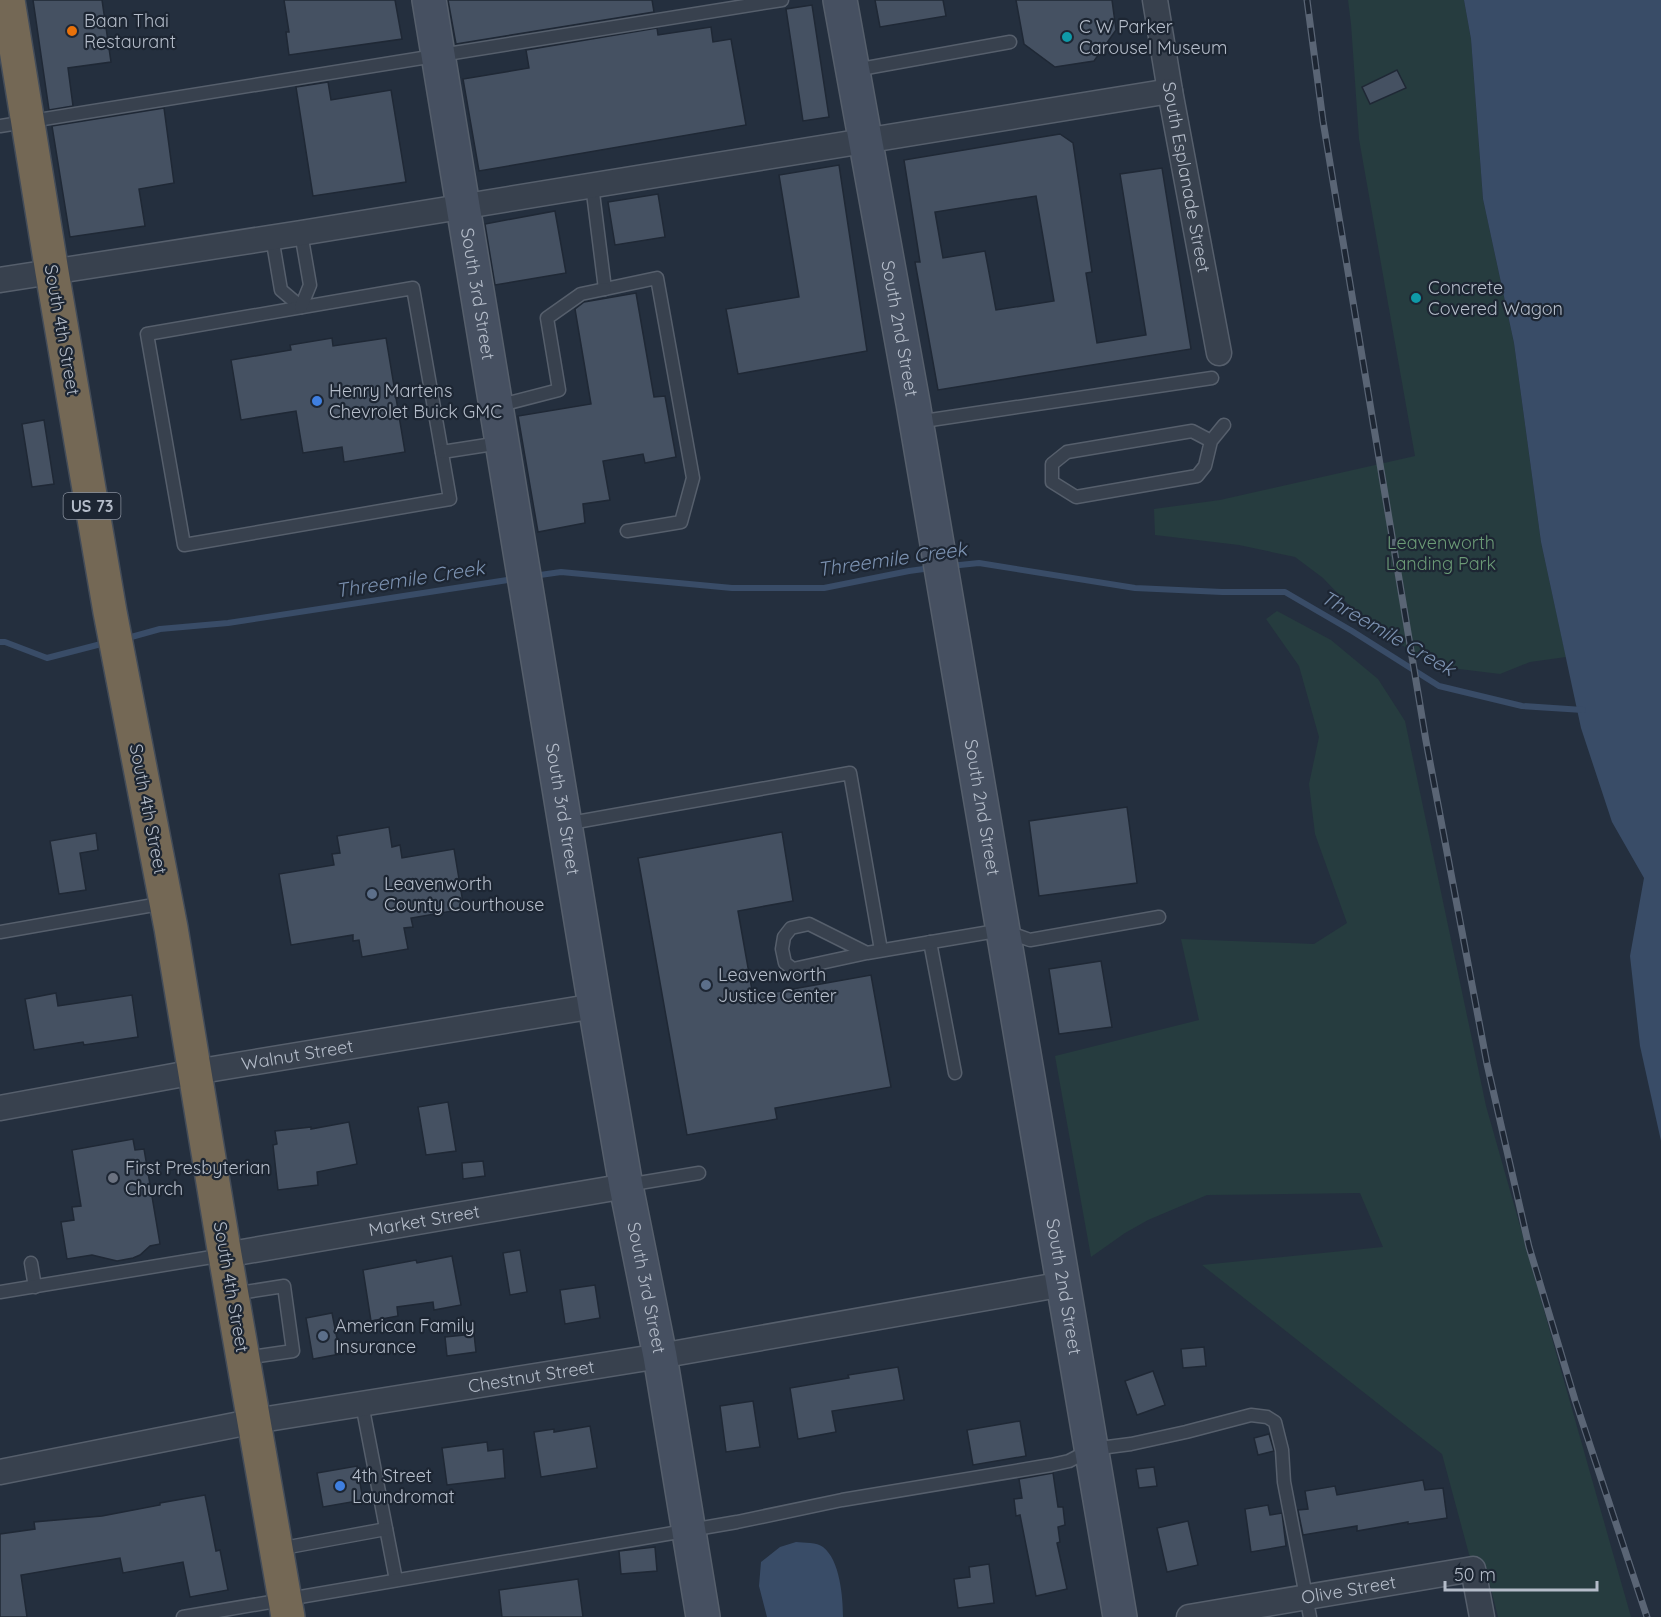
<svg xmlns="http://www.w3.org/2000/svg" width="1661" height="1617" font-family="Quicksand,sans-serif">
<rect width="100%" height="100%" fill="#242f3e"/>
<!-- green -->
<g fill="#263c3f">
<polygon points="1348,0 1464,0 1471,39 1483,199 1514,343 1541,542 1566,657 1530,662 1500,674 1443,667 1373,630 1323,578 1295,557 1239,545 1155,535 1154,509 1220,500 1415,456 1359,139 1351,24"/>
<polygon points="1277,611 1331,640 1378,679 1405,721 1486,1106 1631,1617 1498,1617 1486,1569 1473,1569 1442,1454 1202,1265 1383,1247 1360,1193 1207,1195 1148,1220 1125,1233 1091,1257 1055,1056 1199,1020 1181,939 1314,944 1347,923 1315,834 1309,784 1319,737 1299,666 1266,619"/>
</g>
<!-- water -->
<g fill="#394c67">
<polygon points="1464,0 1661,0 1661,1141 1640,1046 1630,956 1644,878 1612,822 1581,728 1541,542 1514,343 1483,199 1471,39"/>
<path d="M796 1542C804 1543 817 1542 823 1547 840 1560 843 1597 843 1617H767L759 1586 761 1562 780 1547Z"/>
</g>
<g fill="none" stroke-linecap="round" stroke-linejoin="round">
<!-- stream -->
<g stroke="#394c67" stroke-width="6">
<polyline points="950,566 979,563 1135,588 1222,592 1285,592 1352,631 1439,686 1522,706 1583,710"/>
<polyline points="533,576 561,572 732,588 824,588 909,571 931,568"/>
<polyline points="124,639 160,629 228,623 514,579"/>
<polyline points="0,642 5,642 47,658 105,643"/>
</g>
</g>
<!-- building -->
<g fill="#455162" stroke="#1f2835" stroke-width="1.5" fill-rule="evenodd">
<polygon points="33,0 102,0 111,62 68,68 73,106 49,110"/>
<polygon points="284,0 395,0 402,39 289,55 286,32 289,32"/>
<polygon points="448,0 652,0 654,12 456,44"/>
<polygon points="875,0 943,0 946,16 880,27"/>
<polygon points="1016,0 1112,0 1116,30 1094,61 1055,67 1024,44"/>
<polygon points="812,5 829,117 803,121 786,9"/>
<polygon points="711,27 713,42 731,39 746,125 479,171 463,79 529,68 526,50 657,28 658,35"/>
<polygon points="1397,70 1406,88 1370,104 1362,87"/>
<polygon points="328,82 331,100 391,90 406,182 313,196 296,87"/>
<polygon points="164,108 174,183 139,189 145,226 70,237 52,126"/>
<path d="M1060 134 1073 143 1092 272 1086 273 1097 343 1146 335 1120 174 1162 168 1191 349 938 390 915 262H920L904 160ZM1036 196 1054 301 996 310 985 251 943 258 935 212Z"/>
<polygon points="839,165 867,351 738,374 726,309 799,297 779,175"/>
<polygon points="658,194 665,237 615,245 608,202"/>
<polygon points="555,211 566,273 495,285 485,224"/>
<polygon points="636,293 654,397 665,396 676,457 645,463 643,454 603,461 610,500 583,504 585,523 538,532 518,416 591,404 575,309 584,302"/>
<polygon points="332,338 333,346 386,338 405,452 344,462 342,447 303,453 296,411 241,420 231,360 291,350 290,345"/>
<polygon points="44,420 54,484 32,487 22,424"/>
<polygon points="1127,807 1137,883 1039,896 1029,821"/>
<polygon points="389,827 392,847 400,845 402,858 454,849 464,909 411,918 413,927 404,928 408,949 362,957 359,940 353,941 353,935 291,945 279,874 334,865 332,854 340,853 337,836"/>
<polygon points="782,832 793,901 738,911 753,996 871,975 891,1087 775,1108 777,1119 687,1135 638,858"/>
<polygon points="96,833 98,850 80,853 86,890 59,894 50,841"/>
<polygon points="1101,961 1112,1027 1059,1034 1049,969"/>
<polygon points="56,993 58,1006 132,995 138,1037 84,1045 83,1042 34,1050 25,999"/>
<polygon points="448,1102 456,1151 426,1155 418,1107"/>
<polygon points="349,1122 357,1164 317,1172 318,1185 278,1190 273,1145 277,1144 275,1131 311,1127 311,1129"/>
<polygon points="133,1139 135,1150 144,1149 160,1244 150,1246 140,1255 133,1258 117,1261 92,1255 67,1259 61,1222 74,1220 72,1207 81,1206 72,1150"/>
<polygon points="483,1161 485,1176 463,1179 462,1163"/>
<polygon points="520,1250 527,1292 510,1295 503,1253"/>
<polygon points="452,1256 461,1305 434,1310 433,1302 397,1307 398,1316 371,1321 363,1270 416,1260 417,1263"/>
<polygon points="595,1285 600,1318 565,1324 560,1290"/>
<polygon points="332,1313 340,1354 313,1359 306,1318"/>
<polygon points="474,1334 476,1352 447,1356 445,1337"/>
<polygon points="1204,1347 1206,1366 1183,1368 1181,1349"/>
<polygon points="898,1367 904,1400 832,1411 836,1432 798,1439 790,1388 849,1378 848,1375"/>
<polygon points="1153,1371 1165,1405 1137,1415 1125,1381"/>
<polygon points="753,1401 760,1447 726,1452 720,1406"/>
<polygon points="1020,1421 1026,1456 973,1465 967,1430"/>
<polygon points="590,1426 597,1468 541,1477 534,1432 554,1429 554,1432"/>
<polygon points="1269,1434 1274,1451 1258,1455 1254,1438"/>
<polygon points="487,1442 488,1451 503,1449 505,1478 447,1485 442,1448"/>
<polygon points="357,1466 363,1500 323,1507 317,1473"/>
<polygon points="1154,1467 1157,1486 1139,1488 1136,1469"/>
<polygon points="1053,1473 1058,1507 1063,1507 1065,1525 1058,1527 1060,1542 1057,1543 1067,1589 1036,1596 1020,1515 1016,1516 1014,1499 1022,1498 1019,1479"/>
<polygon points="1423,1480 1425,1490 1443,1488 1447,1518 1408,1524 1408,1522 1357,1531 1357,1526 1303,1535 1298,1510 1308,1509 1305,1491 1335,1486 1337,1495"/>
<polygon points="205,1495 216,1551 220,1550 228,1590 190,1597 183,1562 123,1573 120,1558 21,1575 27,1617 0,1617 0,1534 35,1529 34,1522 102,1516 160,1505 160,1503"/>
<polygon points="1268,1505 1270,1515 1282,1513 1286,1546 1251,1552 1245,1509"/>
<polygon points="1188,1521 1198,1565 1167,1572 1157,1528"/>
<polygon points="655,1547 657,1571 621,1574 619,1551"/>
<polygon points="989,1564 994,1603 958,1608 954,1579 970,1577 969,1567"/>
<polygon points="578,1579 583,1617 502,1617 499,1590"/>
</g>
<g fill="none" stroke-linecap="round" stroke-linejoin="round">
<!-- lane casing -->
<g stroke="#565f6c" stroke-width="15">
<g id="lane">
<polyline points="855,70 1010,42"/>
<polyline points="0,126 782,0"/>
<polyline points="592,185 605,289 657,278 693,478 681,522 627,531"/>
<polyline points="272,237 281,290 301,307"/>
<polygon points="413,288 450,499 184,545 147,334"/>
<polyline points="301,307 310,285 301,233"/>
<polyline points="497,406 559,390 547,318 581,294 605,289"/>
<polyline points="917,422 1212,378"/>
<polyline points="1211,441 1192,431 1067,452 1052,464 1052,482 1076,497 1197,476 1205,466 1211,441 1224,425"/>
<polyline points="442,452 500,443"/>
<polyline points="565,824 850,773 881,950"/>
<polyline points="0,932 165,903"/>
<polyline points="930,942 955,1073"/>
<polyline points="867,953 793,969 785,963 782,949 784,937 791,928 809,924 867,953 1002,930 1030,940 1159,917"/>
<polyline points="627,1185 699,1173"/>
<polyline points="31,1263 35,1287"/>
<polyline points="0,1292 224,1255"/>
<polyline points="233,1294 284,1286 293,1351 245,1358"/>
<polyline points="362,1404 396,1580"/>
<polyline points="278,1549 386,1529"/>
<polyline points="183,1617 737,1522 842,1500 1051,1465 1069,1461 1092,1449 1131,1444 1186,1432 1251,1415 1267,1417 1275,1422 1282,1450 1284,1482 1310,1617"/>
</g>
</g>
<!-- street casing -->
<g stroke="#565f6c" stroke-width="27">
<g id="street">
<path id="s1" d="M1155 0 1170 91 1219 353"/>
<polyline points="0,280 301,233 1170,91"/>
<path id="s2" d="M0 1108 195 1072 595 1006"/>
<path id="s3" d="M225 1255 626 1186"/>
<path id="s4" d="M0 1472 255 1421 660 1356 1064 1284"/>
<path id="s5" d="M1189 1617 1473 1569 1482 1617"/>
</g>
</g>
<!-- secondary casing -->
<g stroke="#565f6c" stroke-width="36">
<g id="secondary">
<path id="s6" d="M429 0 595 1006 626 1186 660 1356 703 1617"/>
<path id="s7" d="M840 0 913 403 1120 1617"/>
</g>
</g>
<!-- highway casing -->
<g stroke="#434c59" stroke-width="36">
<polyline id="highway" points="8,0 52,272 110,612 171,928 225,1255 288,1617"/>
</g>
<!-- lane -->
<use href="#lane" stroke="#38414e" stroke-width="12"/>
<!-- street -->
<use href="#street" stroke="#38414e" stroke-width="24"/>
<!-- secondary -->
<use href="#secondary" stroke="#465061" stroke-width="33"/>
<!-- highway -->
<use href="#highway" stroke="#746855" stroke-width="33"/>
<!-- rail casing -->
<g stroke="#5a6575" stroke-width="7">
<polyline id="rail" points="1307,0 1323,121 1426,741 1487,1064 1529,1247 1575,1400 1647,1617"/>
</g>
<!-- rail -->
<use href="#rail" stroke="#1d2633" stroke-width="4.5" stroke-dasharray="14" stroke-linecap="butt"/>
</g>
<!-- markers -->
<circle fill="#e8710a" stroke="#1d2633" stroke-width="2" cx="72" cy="31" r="6"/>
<g fill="#0f9aa8" stroke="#1d2633" stroke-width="2">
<circle cx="1067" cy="37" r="6"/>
<circle cx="1416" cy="298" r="6"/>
</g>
<g fill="#3f7fe0" stroke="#1d2633" stroke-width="2">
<circle cx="317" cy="401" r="6"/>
<circle cx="340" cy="1486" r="6"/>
</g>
<g fill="#5c6f8a" stroke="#1d2633" stroke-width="2">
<circle cx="372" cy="894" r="6"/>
<circle cx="706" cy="985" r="6"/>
<circle cx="323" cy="1336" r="6"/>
</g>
<circle fill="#6b7280" stroke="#1d2633" stroke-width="2" cx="113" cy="1178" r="6"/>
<g text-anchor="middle" stroke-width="4.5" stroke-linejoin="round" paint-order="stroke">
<!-- shield labels -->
<rect fill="#1d2633" stroke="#878f9c" stroke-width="1.5" x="63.5" y="493" width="57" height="26" rx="4.5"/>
<g font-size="16" font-weight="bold" fill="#b4bcc9">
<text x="92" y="512">US 73</text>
</g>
<!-- poi labels -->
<g font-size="18" fill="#b4bcc9" stroke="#1d2633" text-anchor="start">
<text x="84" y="27">Baan Thai<tspan x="84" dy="21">Restaurant</tspan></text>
<text x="1079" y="33">C W Parker<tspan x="1079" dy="21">Carousel Museum</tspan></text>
<text x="1428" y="294">Concrete<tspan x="1428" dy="21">Covered Wagon</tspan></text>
<text x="329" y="397">Henry Martens<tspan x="329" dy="21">Chevrolet Buick GMC</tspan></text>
<text x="384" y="890">Leavenworth<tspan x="384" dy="21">County Courthouse</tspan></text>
<text x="718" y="981">Leavenworth<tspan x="718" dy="21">Justice Center</tspan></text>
<text x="125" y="1174">First Presbyterian<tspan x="125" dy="21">Church</tspan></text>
<text x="335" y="1332">American Family<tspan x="335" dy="21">Insurance</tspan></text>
<text x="352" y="1482">4th Street<tspan x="352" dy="21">Laundromat</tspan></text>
</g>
<!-- street labels -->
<g font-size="18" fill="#b4bcc9" stroke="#1d2633">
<text dy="6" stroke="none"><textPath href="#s1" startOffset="180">South Esplanade Street</textPath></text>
<text dy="6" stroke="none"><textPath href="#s6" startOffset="298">South 3rd Street</textPath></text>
<text dy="6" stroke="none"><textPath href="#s7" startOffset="334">South 2nd Street</textPath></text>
<text transform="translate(62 330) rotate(80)" y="6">South 4th Street</text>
<text dy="6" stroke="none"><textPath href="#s7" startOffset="820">South 2nd Street</textPath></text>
<text transform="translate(148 809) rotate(79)" y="6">South 4th Street</text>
<text dy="6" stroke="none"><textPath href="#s6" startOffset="820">South 3rd Street</textPath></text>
<text dy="6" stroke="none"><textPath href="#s2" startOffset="302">Walnut Street</textPath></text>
<text dy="6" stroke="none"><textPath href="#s3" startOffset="202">Market Street</textPath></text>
<text transform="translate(231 1287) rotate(80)" y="6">South 4th Street</text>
<text dy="6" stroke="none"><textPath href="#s7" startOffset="1306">South 2nd Street</textPath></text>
<text dy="6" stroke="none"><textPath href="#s6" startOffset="1306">South 3rd Street</textPath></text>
<text dy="6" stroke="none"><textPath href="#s4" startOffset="540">Chestnut Street</textPath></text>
<text dy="6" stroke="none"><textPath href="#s5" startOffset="162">Olive Street</textPath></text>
</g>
<!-- park labels -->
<g font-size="18" fill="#6b9a76" stroke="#1d2633">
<text x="1441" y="549">Leavenworth<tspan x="1441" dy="21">Landing Park</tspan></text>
</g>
<!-- water labels -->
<g font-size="20" font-style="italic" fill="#7c92b1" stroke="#1d2633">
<text transform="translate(892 559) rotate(-8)" y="7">Threemile Creek</text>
<text transform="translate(410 579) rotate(-9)" y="7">Threemile Creek</text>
<text transform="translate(1388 633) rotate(30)" y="7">Threemile Creek</text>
</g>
</g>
<!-- scale -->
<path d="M1445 1581v9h152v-9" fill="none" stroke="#b4bcc9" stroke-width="3"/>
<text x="1454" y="1581" font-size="18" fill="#b4bcc9" stroke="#1d2633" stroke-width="4.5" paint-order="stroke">50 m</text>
</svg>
